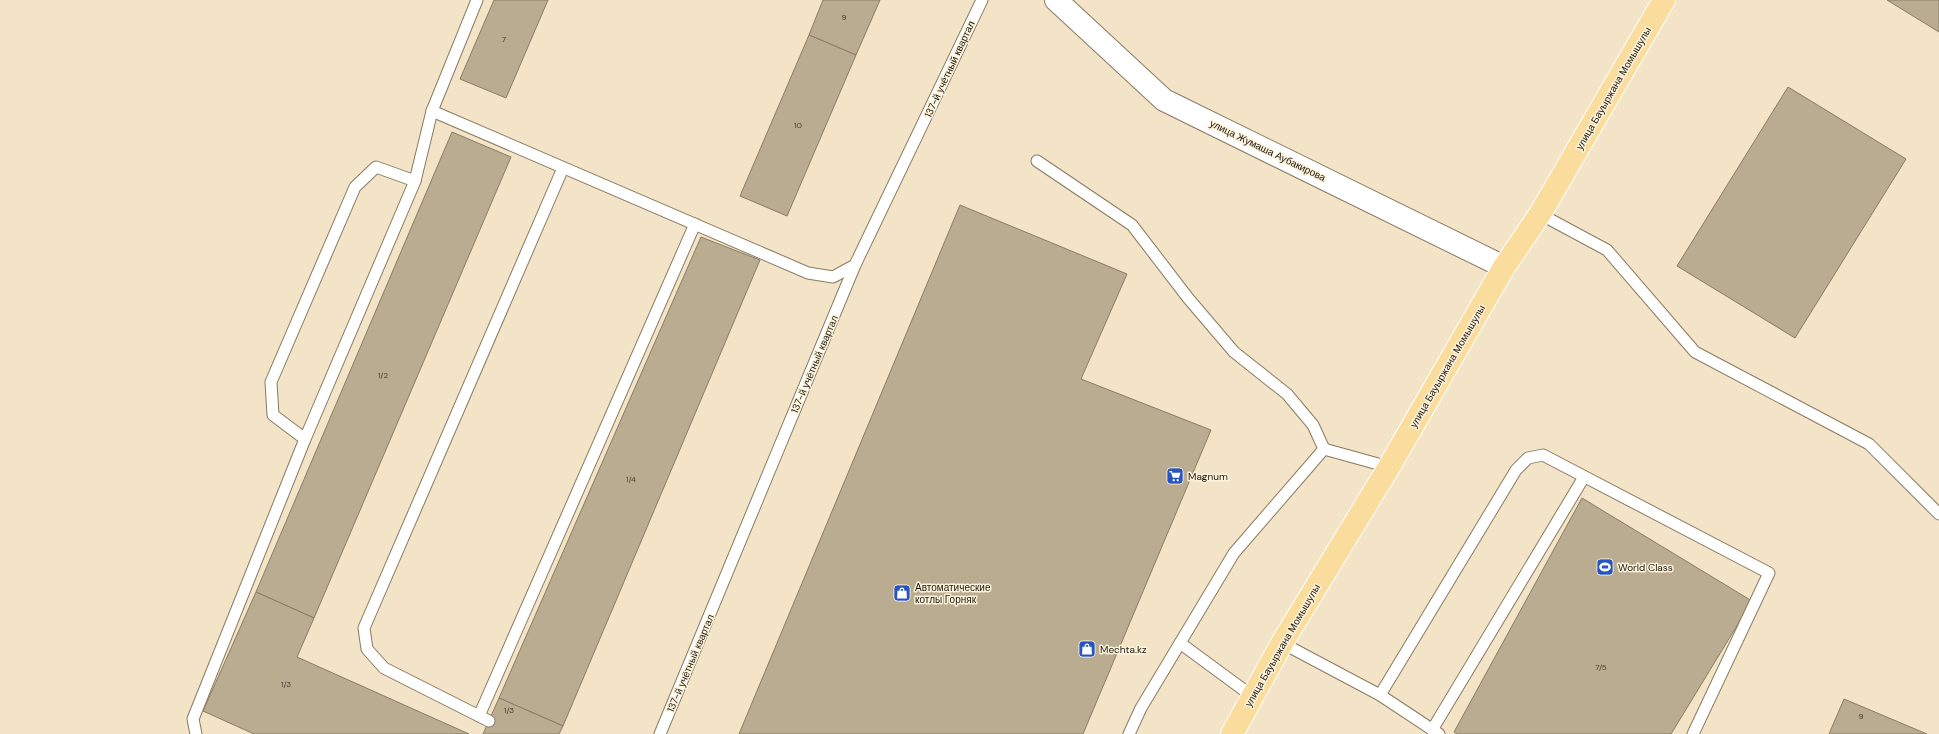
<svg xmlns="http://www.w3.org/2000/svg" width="1939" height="734" font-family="'DM Sans',sans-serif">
<rect width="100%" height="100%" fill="#f3e4c8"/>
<!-- building -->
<g fill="#baac91" stroke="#897c63">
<polygon points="494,0 548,0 506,98 460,79"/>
<polygon points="823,0 880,0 856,55 809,35"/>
<polygon points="1887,0 1939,0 1939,32"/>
<polygon points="809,35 856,55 787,216 740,196"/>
<polygon points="1788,87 1906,159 1795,338 1677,266"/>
<polygon points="452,132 511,157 314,618 256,592"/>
<polygon points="960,205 1127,274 1081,379 1211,430 1083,734 739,734"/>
<polygon points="701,237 760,260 563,726 499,698"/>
<polygon points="1582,498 1752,601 1671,734 1457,734 1454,732"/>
<polygon points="256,592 314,618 297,657 469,734 254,734 203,711"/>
<polygon points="499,698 563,726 559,734 483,734"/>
<polygon points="1844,699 1927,734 1829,734"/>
</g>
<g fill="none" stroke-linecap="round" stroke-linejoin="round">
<!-- lane casing -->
<g stroke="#887b62" stroke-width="13">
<g id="lane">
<polyline points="432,111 808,273 833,277 855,265"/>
<polyline points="1037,161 1132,225 1188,298 1234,352 1287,394 1313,425 1324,449"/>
<polyline points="1540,214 1607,250 1695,352 1869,444 1939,514"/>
<polyline points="305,439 273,415 271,382 355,187 376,167 415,181"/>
<polyline points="1180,643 1252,696"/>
<polyline points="1282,643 1380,695 1439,734"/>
<polyline points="1380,695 1516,470 1528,458 1543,455 1769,573 1693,734"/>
<polyline points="479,716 695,224"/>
<polyline points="489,721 384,668 367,649 364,628 563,168"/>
<polyline points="1432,730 1584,477"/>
<polyline points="196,734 193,719 305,439 415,181 432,111 477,0"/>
<polyline points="660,734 855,265 982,0"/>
<polyline points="1129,734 1141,708 1234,553 1324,449 1389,467"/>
</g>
</g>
<!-- street casing -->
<g stroke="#887b62" stroke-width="24">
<polyline id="street" points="1056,0 1164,100 1504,267"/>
</g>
<!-- primary casing -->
<g stroke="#fff" stroke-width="24">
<polyline id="primary" points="1232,734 1282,643 1389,467 1504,267 1540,214 1664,0"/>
</g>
<!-- lane -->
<use href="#lane" stroke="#fff" stroke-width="11"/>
<!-- street -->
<use href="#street" stroke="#fff" stroke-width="22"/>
<!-- primary -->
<use href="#primary" stroke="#fadc9d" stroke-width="22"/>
</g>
<!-- icons -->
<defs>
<g id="supermarket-square" transform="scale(0.9)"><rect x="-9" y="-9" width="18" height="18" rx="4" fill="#2654c2" stroke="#fdf2db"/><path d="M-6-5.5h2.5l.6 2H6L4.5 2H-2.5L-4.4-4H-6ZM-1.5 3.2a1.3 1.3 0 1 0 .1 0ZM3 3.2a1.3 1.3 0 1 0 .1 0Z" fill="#fff"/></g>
<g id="stadium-square" transform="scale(0.9)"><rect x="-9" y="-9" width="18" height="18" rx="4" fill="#2654c2" stroke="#fdf2db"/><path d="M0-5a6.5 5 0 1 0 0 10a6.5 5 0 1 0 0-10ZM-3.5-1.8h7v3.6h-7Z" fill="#fff"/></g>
<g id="shop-square" transform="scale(0.9)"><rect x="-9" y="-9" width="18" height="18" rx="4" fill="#2654c2" stroke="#fdf2db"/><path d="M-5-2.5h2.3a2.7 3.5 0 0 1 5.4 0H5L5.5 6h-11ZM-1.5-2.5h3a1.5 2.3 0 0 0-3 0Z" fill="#fff"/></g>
</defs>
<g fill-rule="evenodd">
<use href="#supermarket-square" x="1175" y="476"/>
<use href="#stadium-square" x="1605" y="567"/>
<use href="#shop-square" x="902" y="593"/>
<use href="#shop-square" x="1087" y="649"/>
</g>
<g text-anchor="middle" stroke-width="3" stroke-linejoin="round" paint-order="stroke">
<!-- number labels -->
<g font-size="8" fill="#443d2f">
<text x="844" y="20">9</text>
<text x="504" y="42">7</text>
<text x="798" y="128">10</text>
<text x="383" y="378">1/2</text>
<text x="631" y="482">1/4</text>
<text x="1601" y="670">7/5</text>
<text x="286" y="687">1/3</text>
<text x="509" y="713">1/3</text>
<text x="1861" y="719">9</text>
</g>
<!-- street labels -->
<g font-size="10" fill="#1d180e" stroke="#fdf2db">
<text transform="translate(949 69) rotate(-65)" y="4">137-й учётный квартал</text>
<text transform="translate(1613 88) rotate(-60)" y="4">улица Бауыржана Момышулы</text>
<text transform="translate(1268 150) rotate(26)" y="4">улица Жумаша Аубакирова</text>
<text transform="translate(814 364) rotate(-67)" y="4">137-й учётный квартал</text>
<text transform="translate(1447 366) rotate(-60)" y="4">улица Бауыржана Момышулы</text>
<text transform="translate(1282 645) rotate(-60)" y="4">улица Бауыржана Момышулы</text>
<text transform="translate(690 663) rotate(-67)" y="4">137-й учётный квартал</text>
</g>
<!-- poi labels -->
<g font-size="10" fill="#1d180e" stroke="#fdf2db" text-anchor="start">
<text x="1188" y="480">Magnum</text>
<text x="1618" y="571">World Class</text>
<text x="915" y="591">Автоматические<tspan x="915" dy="12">котлы Горняк</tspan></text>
<text x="1100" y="653">Mechta.kz</text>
</g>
</g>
</svg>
